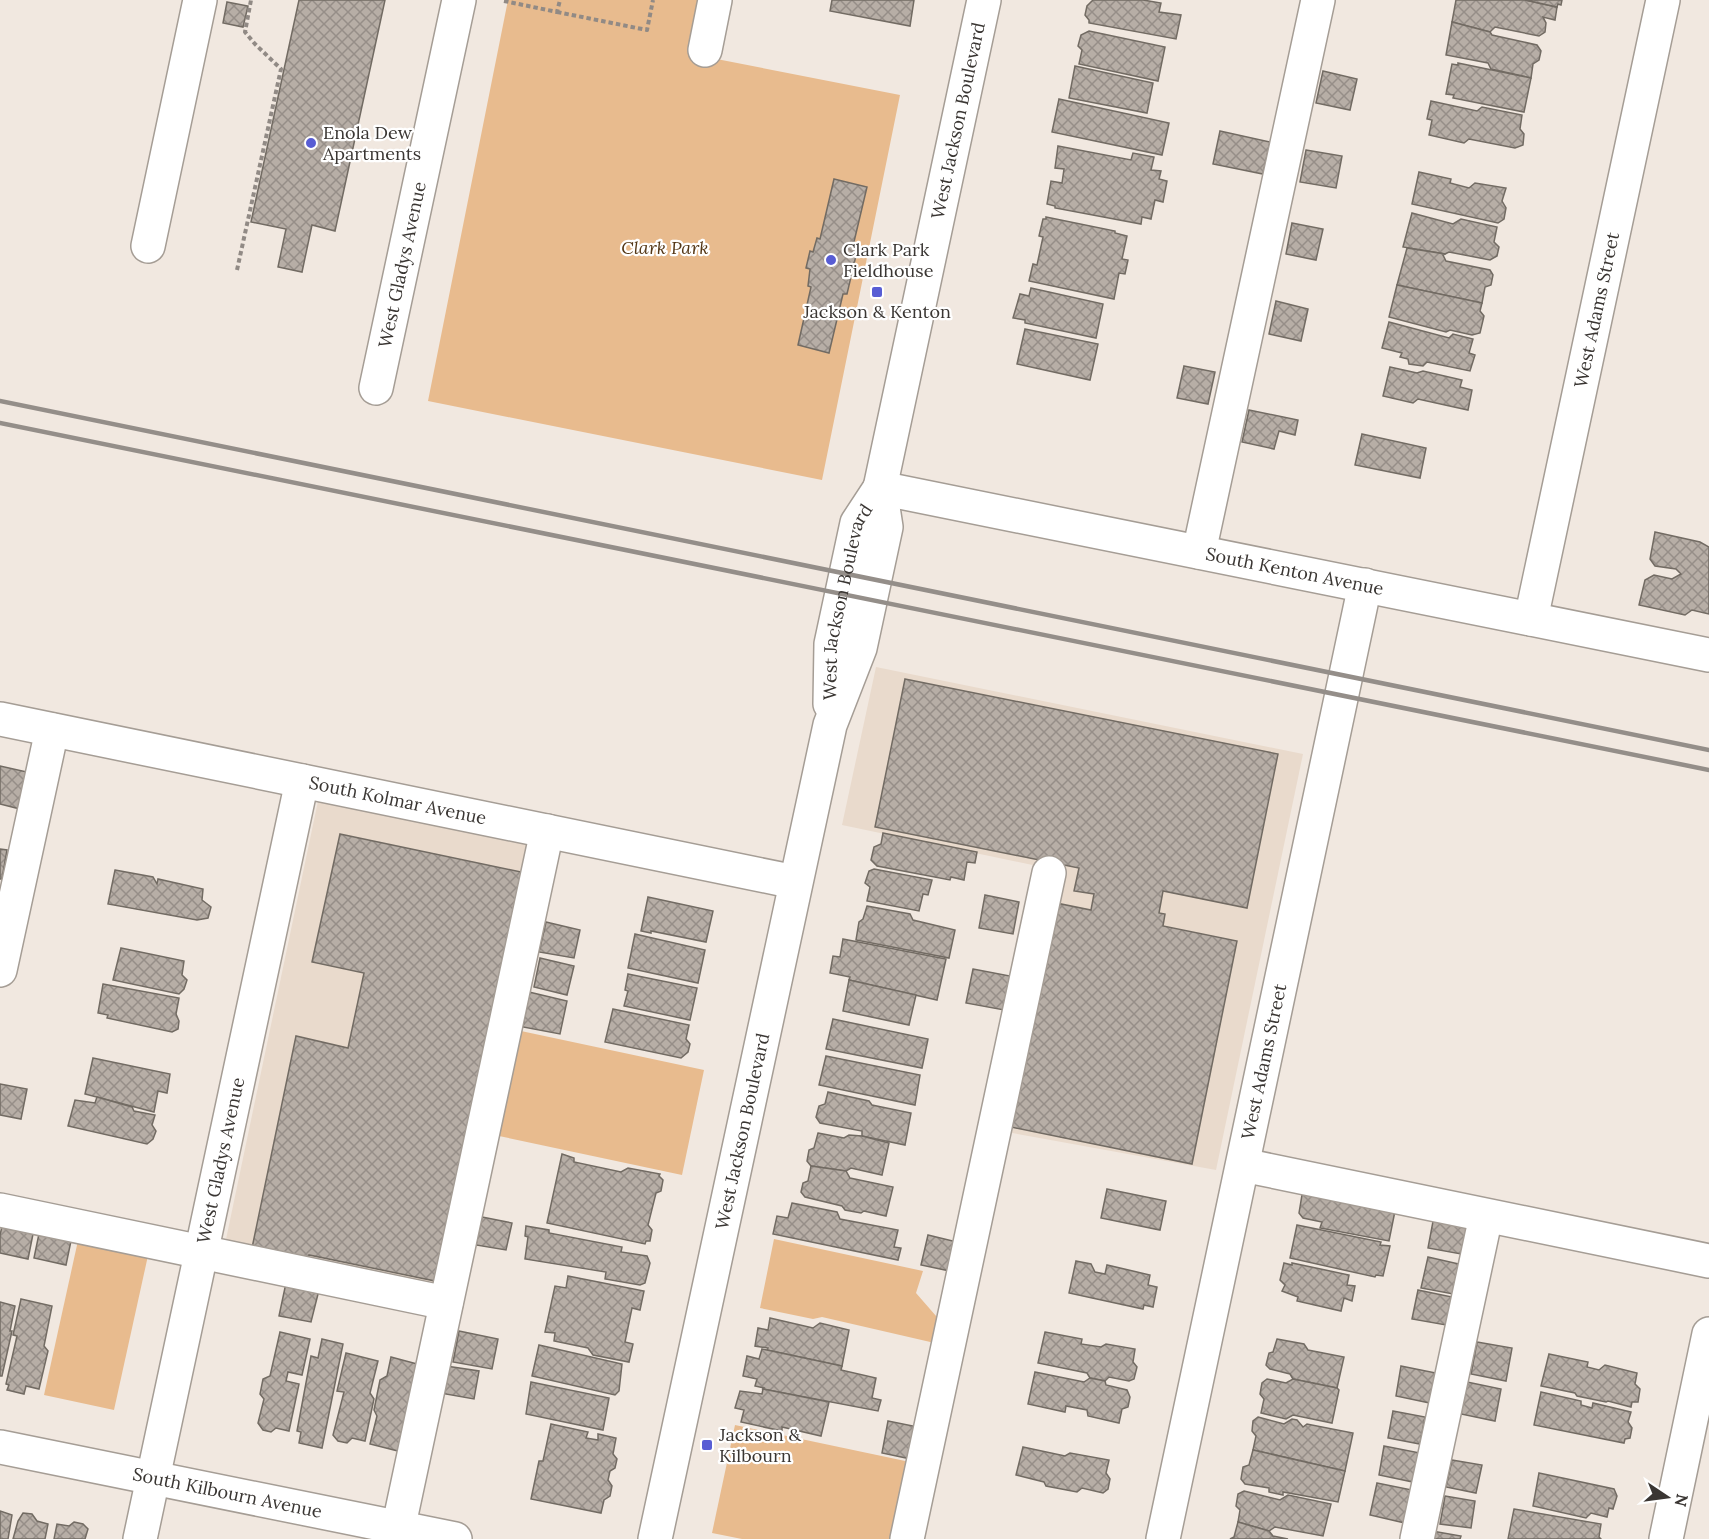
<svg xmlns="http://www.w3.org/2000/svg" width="1709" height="1539" font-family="Lora,serif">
<defs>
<pattern id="building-cross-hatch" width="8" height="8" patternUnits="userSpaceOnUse" patternTransform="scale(1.5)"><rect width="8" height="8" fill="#b7aea6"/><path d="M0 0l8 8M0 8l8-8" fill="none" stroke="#968e88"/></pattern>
</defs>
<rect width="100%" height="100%" fill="#f1e8e0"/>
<!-- built -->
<g fill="#e9dacc">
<polygon points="876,667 1303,754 1216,1170 1001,1131 1061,871 842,825"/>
<polygon points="318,801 536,845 443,1289 225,1244"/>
</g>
<!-- green -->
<g fill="#e8bb8e">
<polygon points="508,0 702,0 691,54 900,95 822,480 428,401"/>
<polygon points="521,1031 704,1070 682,1175 499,1136"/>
<polygon points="79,1236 149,1251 114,1410 44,1395"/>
<polygon points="774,1239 923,1271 916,1293 943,1324 939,1344 822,1317 813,1319 760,1308"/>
<polygon points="735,1425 910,1462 899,1539 742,1539 712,1533"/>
</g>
<!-- building -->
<g fill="url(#building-cross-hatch)" stroke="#726b63" stroke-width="1.5">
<polygon points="299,0 385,0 335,231 312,225 302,272 278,267 286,229 251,222"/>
<polygon points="832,0 914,0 910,26 830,11"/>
<polygon points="1093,0 1143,0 1161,3 1159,12 1181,15 1176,39 1089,23 1089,20 1085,15 1087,6"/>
<polygon points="1456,0 1525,0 1557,7 1555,20 1543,17 1546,23 1545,32 1539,36 1495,27 1490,32 1452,22"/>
<polygon points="1525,0 1562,0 1561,5 1558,4 1557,7"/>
<polygon points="227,2 248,6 243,27 223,23"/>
<polygon points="1452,22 1490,32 1492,35 1537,45 1541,51 1539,60 1533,64 1531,78 1491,69 1488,63 1446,55"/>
<polygon points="1089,31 1165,47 1158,81 1079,64 1082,50 1078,46 1081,35"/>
<polygon points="1458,63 1531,78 1524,112 1453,98 1454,95 1446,94 1452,64 1458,65"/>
<polygon points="1075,66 1153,83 1147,113 1069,98"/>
<polygon points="1323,71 1357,79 1350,110 1316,103"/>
<polygon points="1059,99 1169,123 1162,155 1052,132"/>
<polygon points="1431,101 1477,111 1482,107 1522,115 1520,129 1524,134 1523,145 1515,148 1469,139 1464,143 1429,135 1432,120 1427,119"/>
<polygon points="1220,131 1270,142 1263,174 1213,164"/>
<polygon points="1058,146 1131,160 1133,153 1154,157 1151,170 1161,171 1159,179 1167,181 1163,202 1155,200 1151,219 1142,217 1141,224 1055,208 1055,206 1047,204 1051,181 1062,183 1064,169 1055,168"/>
<polygon points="1306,150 1342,156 1336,188 1300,182"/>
<polygon points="1419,172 1451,179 1450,183 1469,188 1475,183 1506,188 1502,201 1506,208 1504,219 1498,223 1412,204"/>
<polygon points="834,179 867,187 853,246 858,247 847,294 843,294 829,353 798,345 811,287 808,286 810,269 806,268 810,251 813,252 817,238 820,239"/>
<polygon points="1412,213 1453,224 1461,219 1497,227 1494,242 1499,247 1497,256 1490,260 1449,252 1445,254 1403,247"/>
<polygon points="1046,217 1115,231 1115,233 1127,236 1122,259 1128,260 1125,274 1119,273 1114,299 1029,281 1033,264 1037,265 1043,237 1039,236 1043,219 1046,219"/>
<polygon points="1292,223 1323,229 1316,260 1286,254"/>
<polygon points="1407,248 1445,254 1443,255 1446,261 1490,270 1493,275 1491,285 1485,287 1482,303 1397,285"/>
<polygon points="1397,285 1482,303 1480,311 1484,316 1480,333 1472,335 1450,330 1446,332 1389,317"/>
<polygon points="1031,288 1103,304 1096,338 1025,323 1025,320 1013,318 1020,294 1029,296"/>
<polygon points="1276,301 1308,309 1301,341 1269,334"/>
<polygon points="1389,322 1449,338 1453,334 1473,339 1469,353 1475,355 1470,371 1427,362 1423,366 1409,364 1408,359 1400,357 1402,353 1382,348"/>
<polygon points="1025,329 1098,344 1090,380 1017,364"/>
<polygon points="1184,366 1215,372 1208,404 1177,398"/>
<polygon points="1390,367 1417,373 1423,371 1462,380 1460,387 1472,390 1468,410 1418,399 1413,403 1383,396"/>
<polygon points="1249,410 1298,420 1295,435 1279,431 1274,449 1242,442"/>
<polygon points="1362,434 1426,448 1420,478 1355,465"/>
<polygon points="1655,532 1700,542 1709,547 1709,614 1692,610 1685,615 1639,605 1645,580 1654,575 1672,579 1681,574 1676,569 1655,566 1650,559"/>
<polygon points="905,679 1278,754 1247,908 1163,891 1159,913 1165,914 1163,926 1237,941 1192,1164 1011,1127 1056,903 1091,910 1094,894 1074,891 1079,868 875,827"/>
<polygon points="0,766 27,772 20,809 0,804"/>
<polygon points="883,833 977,852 975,863 967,862 964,880 951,877 950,880 877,866 871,860 874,847 881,844"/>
<polygon points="340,834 526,873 440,1282 309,1255 308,1259 252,1248 296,1036 348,1048 364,973 312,962"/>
<polygon points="0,849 7,850 2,879 0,879"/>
<polygon points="874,869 932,880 928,895 923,894 919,911 867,901 870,887 865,883 869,871"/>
<polygon points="115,870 153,877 157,884 158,879 203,889 202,900 211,907 208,918 197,920 108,904"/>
<polygon points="985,895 1019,902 1013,934 979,928"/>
<polygon points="648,897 713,911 706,942 651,931 651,933 641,931"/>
<polygon points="867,906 910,914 913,920 955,930 949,958 856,940 859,922 863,919"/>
<polygon points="546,922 580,930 574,958 539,952"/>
<polygon points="635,934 705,950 698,983 628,968"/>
<polygon points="843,939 946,959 937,1000 849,980 850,977 830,973 833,956 840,957"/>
<polygon points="121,948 184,961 182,975 187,980 184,989 179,994 113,980"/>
<polygon points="540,958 574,966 567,995 534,987"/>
<polygon points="973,969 1010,976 1004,1010 966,1003"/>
<polygon points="628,974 697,988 690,1020 624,1006 628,991 625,990"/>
<polygon points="849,980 916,995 909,1025 843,1011"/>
<polygon points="103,984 179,998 176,1014 179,1021 178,1029 172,1032 107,1018 108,1015 98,1013"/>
<polygon points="529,992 567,1001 560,1034 523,1027"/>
<polygon points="613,1009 689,1025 686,1039 690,1044 688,1052 681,1058 605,1042"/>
<polygon points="833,1019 928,1039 922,1068 826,1049"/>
<polygon points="826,1056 920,1075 915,1105 819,1085"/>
<polygon points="93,1058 170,1074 167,1093 158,1091 154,1112 85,1094"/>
<polygon points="0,1084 27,1089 21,1119 0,1115"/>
<polygon points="828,1092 869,1101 872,1105 911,1113 905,1145 862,1136 862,1131 820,1123 816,1117 819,1106 825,1104"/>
<polygon points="97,1097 132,1107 134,1111 155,1115 152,1125 156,1131 153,1139 147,1144 68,1126 75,1100 95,1103"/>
<polygon points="818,1133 844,1138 849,1135 862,1136 889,1143 882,1175 851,1168 846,1171 811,1166 807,1161 809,1150 814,1148"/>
<polygon points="562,1154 574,1158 574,1162 621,1172 628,1168 660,1174 659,1176 663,1180 661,1191 656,1193 648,1225 652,1230 650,1241 646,1241 645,1244 547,1223"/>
<polygon points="811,1166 846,1171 850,1178 893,1187 886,1216 864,1211 861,1213 845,1210 842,1206 805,1197 801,1192 803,1183 808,1181"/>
<polygon points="1107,1189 1166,1201 1160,1230 1101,1218"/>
<polygon points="1307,1191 1396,1206 1389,1241 1320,1228 1322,1222 1303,1218 1299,1213 1302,1195"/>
<polygon points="792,1203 837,1212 840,1219 898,1230 894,1247 901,1248 898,1260 773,1234 777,1216 788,1218"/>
<polygon points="1434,1216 1468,1222 1461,1254 1428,1248"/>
<polygon points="482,1217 512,1223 506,1250 476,1245"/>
<polygon points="3,1222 34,1229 28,1259 0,1253 0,1235"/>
<polygon points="1297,1225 1381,1242 1380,1245 1390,1246 1383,1276 1376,1275 1375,1277 1290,1258"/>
<polygon points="526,1226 549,1230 549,1233 622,1247 621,1252 647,1256 650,1263 645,1283 640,1285 605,1279 606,1272 525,1259 528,1237 525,1236"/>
<polygon points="40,1229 72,1236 66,1265 34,1258"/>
<polygon points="928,1235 957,1242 950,1271 921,1265"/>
<polygon points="1428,1257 1459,1264 1453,1294 1421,1288"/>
<polygon points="1076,1261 1091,1264 1095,1272 1105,1274 1107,1265 1150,1275 1148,1285 1157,1287 1153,1307 1144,1305 1143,1309 1069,1293"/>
<polygon points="1284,1263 1292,1265 1292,1263 1349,1275 1347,1285 1355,1286 1352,1301 1344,1298 1341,1311 1297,1301 1298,1297 1282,1291 1285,1285 1280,1280"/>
<polygon points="568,1276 644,1291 640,1310 632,1308 625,1342 633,1344 629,1362 593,1355 588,1348 554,1341 555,1333 545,1332 555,1286 566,1288"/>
<polygon points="286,1283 319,1290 311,1322 279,1316"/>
<polygon points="1418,1290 1452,1297 1446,1325 1412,1319"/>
<polygon points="21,1299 52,1306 44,1346 48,1351 39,1389 26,1386 24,1394 7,1390 9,1385 6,1384 17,1336 13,1335"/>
<polygon points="0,1302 15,1306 10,1331 12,1331 2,1376 0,1376"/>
<polygon points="770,1318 813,1328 820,1323 849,1330 842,1366 767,1350 768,1348 755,1346 758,1328 768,1330"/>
<polygon points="459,1331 498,1339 492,1369 453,1362"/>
<polygon points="280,1332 310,1339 302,1375 288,1372 286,1381 299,1384 289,1431 276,1428 271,1432 263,1430 258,1423 264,1399 260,1394 263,1379 270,1376"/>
<polygon points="1045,1332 1082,1339 1081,1344 1101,1347 1106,1344 1135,1349 1133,1362 1137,1367 1134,1379 1129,1381 1109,1377 1105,1381 1090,1378 1087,1373 1038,1363"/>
<polygon points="322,1339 343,1344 322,1448 299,1443 301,1432 297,1431 311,1356 318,1358"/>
<polygon points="1277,1339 1304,1344 1308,1350 1344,1357 1337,1388 1293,1379 1290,1374 1270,1369 1266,1365 1269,1353 1273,1352"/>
<polygon points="1477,1342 1512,1348 1506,1381 1471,1374"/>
<polygon points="539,1345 622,1364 619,1391 615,1395 532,1376"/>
<polygon points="762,1349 842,1366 841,1370 876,1378 872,1398 881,1400 878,1411 763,1389 764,1388 755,1386 757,1379 743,1376 747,1356 759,1359"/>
<polygon points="346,1353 378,1361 370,1393 374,1399 365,1441 352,1438 347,1443 338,1441 333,1435 344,1392 337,1391"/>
<polygon points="1549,1354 1588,1362 1587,1367 1599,1370 1605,1365 1637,1373 1635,1384 1640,1389 1638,1402 1632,1402 1631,1407 1608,1401 1606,1402 1577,1396 1575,1393 1541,1386"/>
<polygon points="391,1357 421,1365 402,1452 370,1444 377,1416 374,1410 380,1380 387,1376"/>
<polygon points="446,1366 479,1371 474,1399 440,1393"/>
<polygon points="1401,1366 1436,1373 1430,1403 1396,1396"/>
<polygon points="1035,1372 1084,1382 1090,1378 1105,1381 1106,1385 1127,1390 1130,1397 1128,1407 1122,1409 1119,1423 1088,1416 1087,1410 1066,1406 1065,1412 1028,1404"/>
<polygon points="1267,1379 1286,1383 1293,1379 1337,1388 1339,1390 1332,1423 1293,1415 1286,1419 1261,1413 1264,1399 1260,1394 1262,1383"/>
<polygon points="531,1382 609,1398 603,1430 526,1414"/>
<polygon points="1467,1382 1501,1389 1495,1421 1461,1414"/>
<polygon points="763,1389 829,1402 821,1436 782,1427 782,1431 741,1422 744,1410 735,1408 740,1391 762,1394"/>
<polygon points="1541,1392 1581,1401 1581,1405 1592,1408 1593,1403 1631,1412 1628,1422 1632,1428 1630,1438 1625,1439 1624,1443 1534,1425"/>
<polygon points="1393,1411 1425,1417 1420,1444 1388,1438"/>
<polygon points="1258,1417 1284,1424 1292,1419 1297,1420 1303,1427 1307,1424 1353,1433 1345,1471 1253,1450 1256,1436 1252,1431 1253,1421"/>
<polygon points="888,1421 918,1427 911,1459 882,1453"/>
<polygon points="551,1424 588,1432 586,1438 598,1440 598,1434 616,1438 613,1454 617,1459 615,1468 610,1471 608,1480 612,1486 610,1496 604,1500 601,1513 531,1499 539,1461 543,1461"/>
<polygon points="1384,1446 1420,1453 1413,1482 1379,1475"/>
<polygon points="1023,1447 1065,1456 1070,1453 1109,1460 1106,1473 1110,1479 1108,1489 1103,1493 1082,1488 1077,1492 1046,1486 1044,1482 1016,1475"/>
<polygon points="1253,1450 1345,1471 1338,1502 1283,1492 1283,1495 1269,1492 1269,1488 1245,1484 1241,1479 1243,1467 1249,1465"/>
<polygon points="1452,1460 1482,1465 1476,1493 1446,1487"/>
<polygon points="1539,1473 1614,1489 1617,1496 1613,1509 1609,1508 1607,1517 1591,1513 1586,1518 1533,1506"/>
<polygon points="1377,1483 1412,1490 1405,1523 1370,1515"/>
<polygon points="1244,1491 1280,1500 1288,1495 1331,1504 1323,1536 1275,1527 1269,1531 1238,1522 1240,1510 1236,1506 1238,1494"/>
<polygon points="1445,1496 1475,1501 1471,1528 1440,1524"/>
<polygon points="1514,1509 1601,1524 1599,1537 1601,1539 1508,1539"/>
<polygon points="0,1511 12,1515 8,1539 0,1539"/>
<polygon points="23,1513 32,1514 37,1521 48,1524 45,1539 13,1539 18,1521"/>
<polygon points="74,1522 83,1524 88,1529 85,1539 54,1539 57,1524 69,1526"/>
<polygon points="1238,1522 1269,1531 1273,1536 1288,1539 1230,1539 1234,1537"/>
<polygon points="1432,1531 1461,1536 1460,1539 1431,1539"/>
</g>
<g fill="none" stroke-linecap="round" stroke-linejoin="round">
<!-- minor casing -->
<g stroke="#a59d95" stroke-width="36">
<g id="minor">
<polyline points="705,50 715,0"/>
<polyline points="148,246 200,0"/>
<path id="s1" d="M376 388 459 0"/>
<path id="s2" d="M880 488 1709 655"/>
<polyline points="1199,552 1318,0"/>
<path id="s3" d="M1531 619 1663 0"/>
<path id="s4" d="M830 704 831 644 857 523 880 488"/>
<path id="s5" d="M0 719 795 882"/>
<polyline points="0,970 52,730"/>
<polyline points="1243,1165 1709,1261"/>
<polyline points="0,1210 446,1303"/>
<path id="s6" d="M0 1447 455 1539"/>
<path id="s7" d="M140 1539 302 781"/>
<polyline points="396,1539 547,831"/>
<path id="s8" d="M655 1539 830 725 860 648 886 527 880 488 984 0"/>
<polyline points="907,1539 1049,873"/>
<path id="s9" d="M1163 1539 1365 585"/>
<polyline points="1417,1539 1486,1216"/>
<polyline points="1666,1539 1709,1334"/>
</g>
</g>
<!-- path -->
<g stroke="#918a85" stroke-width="4" stroke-dasharray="4.5 3" stroke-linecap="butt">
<polyline points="504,1 557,12 560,0"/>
<polyline points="557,12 647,30 653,0"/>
<polyline points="237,270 281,69 255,44 245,32 251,0"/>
</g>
<!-- minor -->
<use href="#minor" stroke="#fff" stroke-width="33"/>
<!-- rail -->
<g stroke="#948e89" stroke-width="4.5">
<polyline points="0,401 1709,750"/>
<polyline points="0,423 1709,770"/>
</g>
</g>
<!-- markers -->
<g fill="#585dd4" stroke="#fff" stroke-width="2">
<circle cx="311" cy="143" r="6"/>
<circle cx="831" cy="260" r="6"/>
<rect x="871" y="286" width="12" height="12" rx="3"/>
<rect x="701" y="1439" width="12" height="12" rx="3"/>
</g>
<g text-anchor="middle" stroke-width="4.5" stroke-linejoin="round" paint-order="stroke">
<!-- street labels -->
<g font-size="18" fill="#3a3633" stroke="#fff">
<text dy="6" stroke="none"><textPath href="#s8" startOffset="1454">West Jackson Boulevard</textPath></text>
<text dy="6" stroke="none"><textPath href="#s1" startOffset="126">West Gladys Avenue</textPath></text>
<text dy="6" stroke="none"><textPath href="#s3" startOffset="316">West Adams Street</textPath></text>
<text dy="6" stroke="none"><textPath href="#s2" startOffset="423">South Kenton Avenue</textPath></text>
<text dy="6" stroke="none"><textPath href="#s4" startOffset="104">West Jackson Boulevard</textPath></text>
<text dy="6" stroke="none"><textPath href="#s5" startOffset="406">South Kolmar Avenue</textPath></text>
<text dy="6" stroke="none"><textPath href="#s9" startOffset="488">West Adams Street</textPath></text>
<text dy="6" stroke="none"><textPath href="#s8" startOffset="417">West Jackson Boulevard</textPath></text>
<text dy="6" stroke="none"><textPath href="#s7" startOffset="387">West Gladys Avenue</textPath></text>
<text dy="6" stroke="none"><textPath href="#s6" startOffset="232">South Kilbourn Avenue</textPath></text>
</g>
<!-- poi labels -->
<g font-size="18" fill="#3a3633" stroke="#fff" text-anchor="start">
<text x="323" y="139">Enola Dew<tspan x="323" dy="21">Apartments</tspan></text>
<text x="843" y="256">Clark Park<tspan x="843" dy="21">Fieldhouse</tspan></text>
<text x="877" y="318" text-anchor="middle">Jackson &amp; Kenton</text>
<text x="719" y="1441">Jackson &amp;<tspan x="719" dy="21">Kilbourn</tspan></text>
</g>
<!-- park labels -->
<g font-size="18" font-style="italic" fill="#543716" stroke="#fff">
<text x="665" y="254">Clark Park</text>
</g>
</g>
<!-- north arrow -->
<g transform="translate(1667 1497) rotate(103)" stroke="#ffffff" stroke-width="4.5" paint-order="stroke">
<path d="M0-4.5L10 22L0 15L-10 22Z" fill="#3a3633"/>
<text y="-9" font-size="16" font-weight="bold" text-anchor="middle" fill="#3a3633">N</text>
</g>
</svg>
